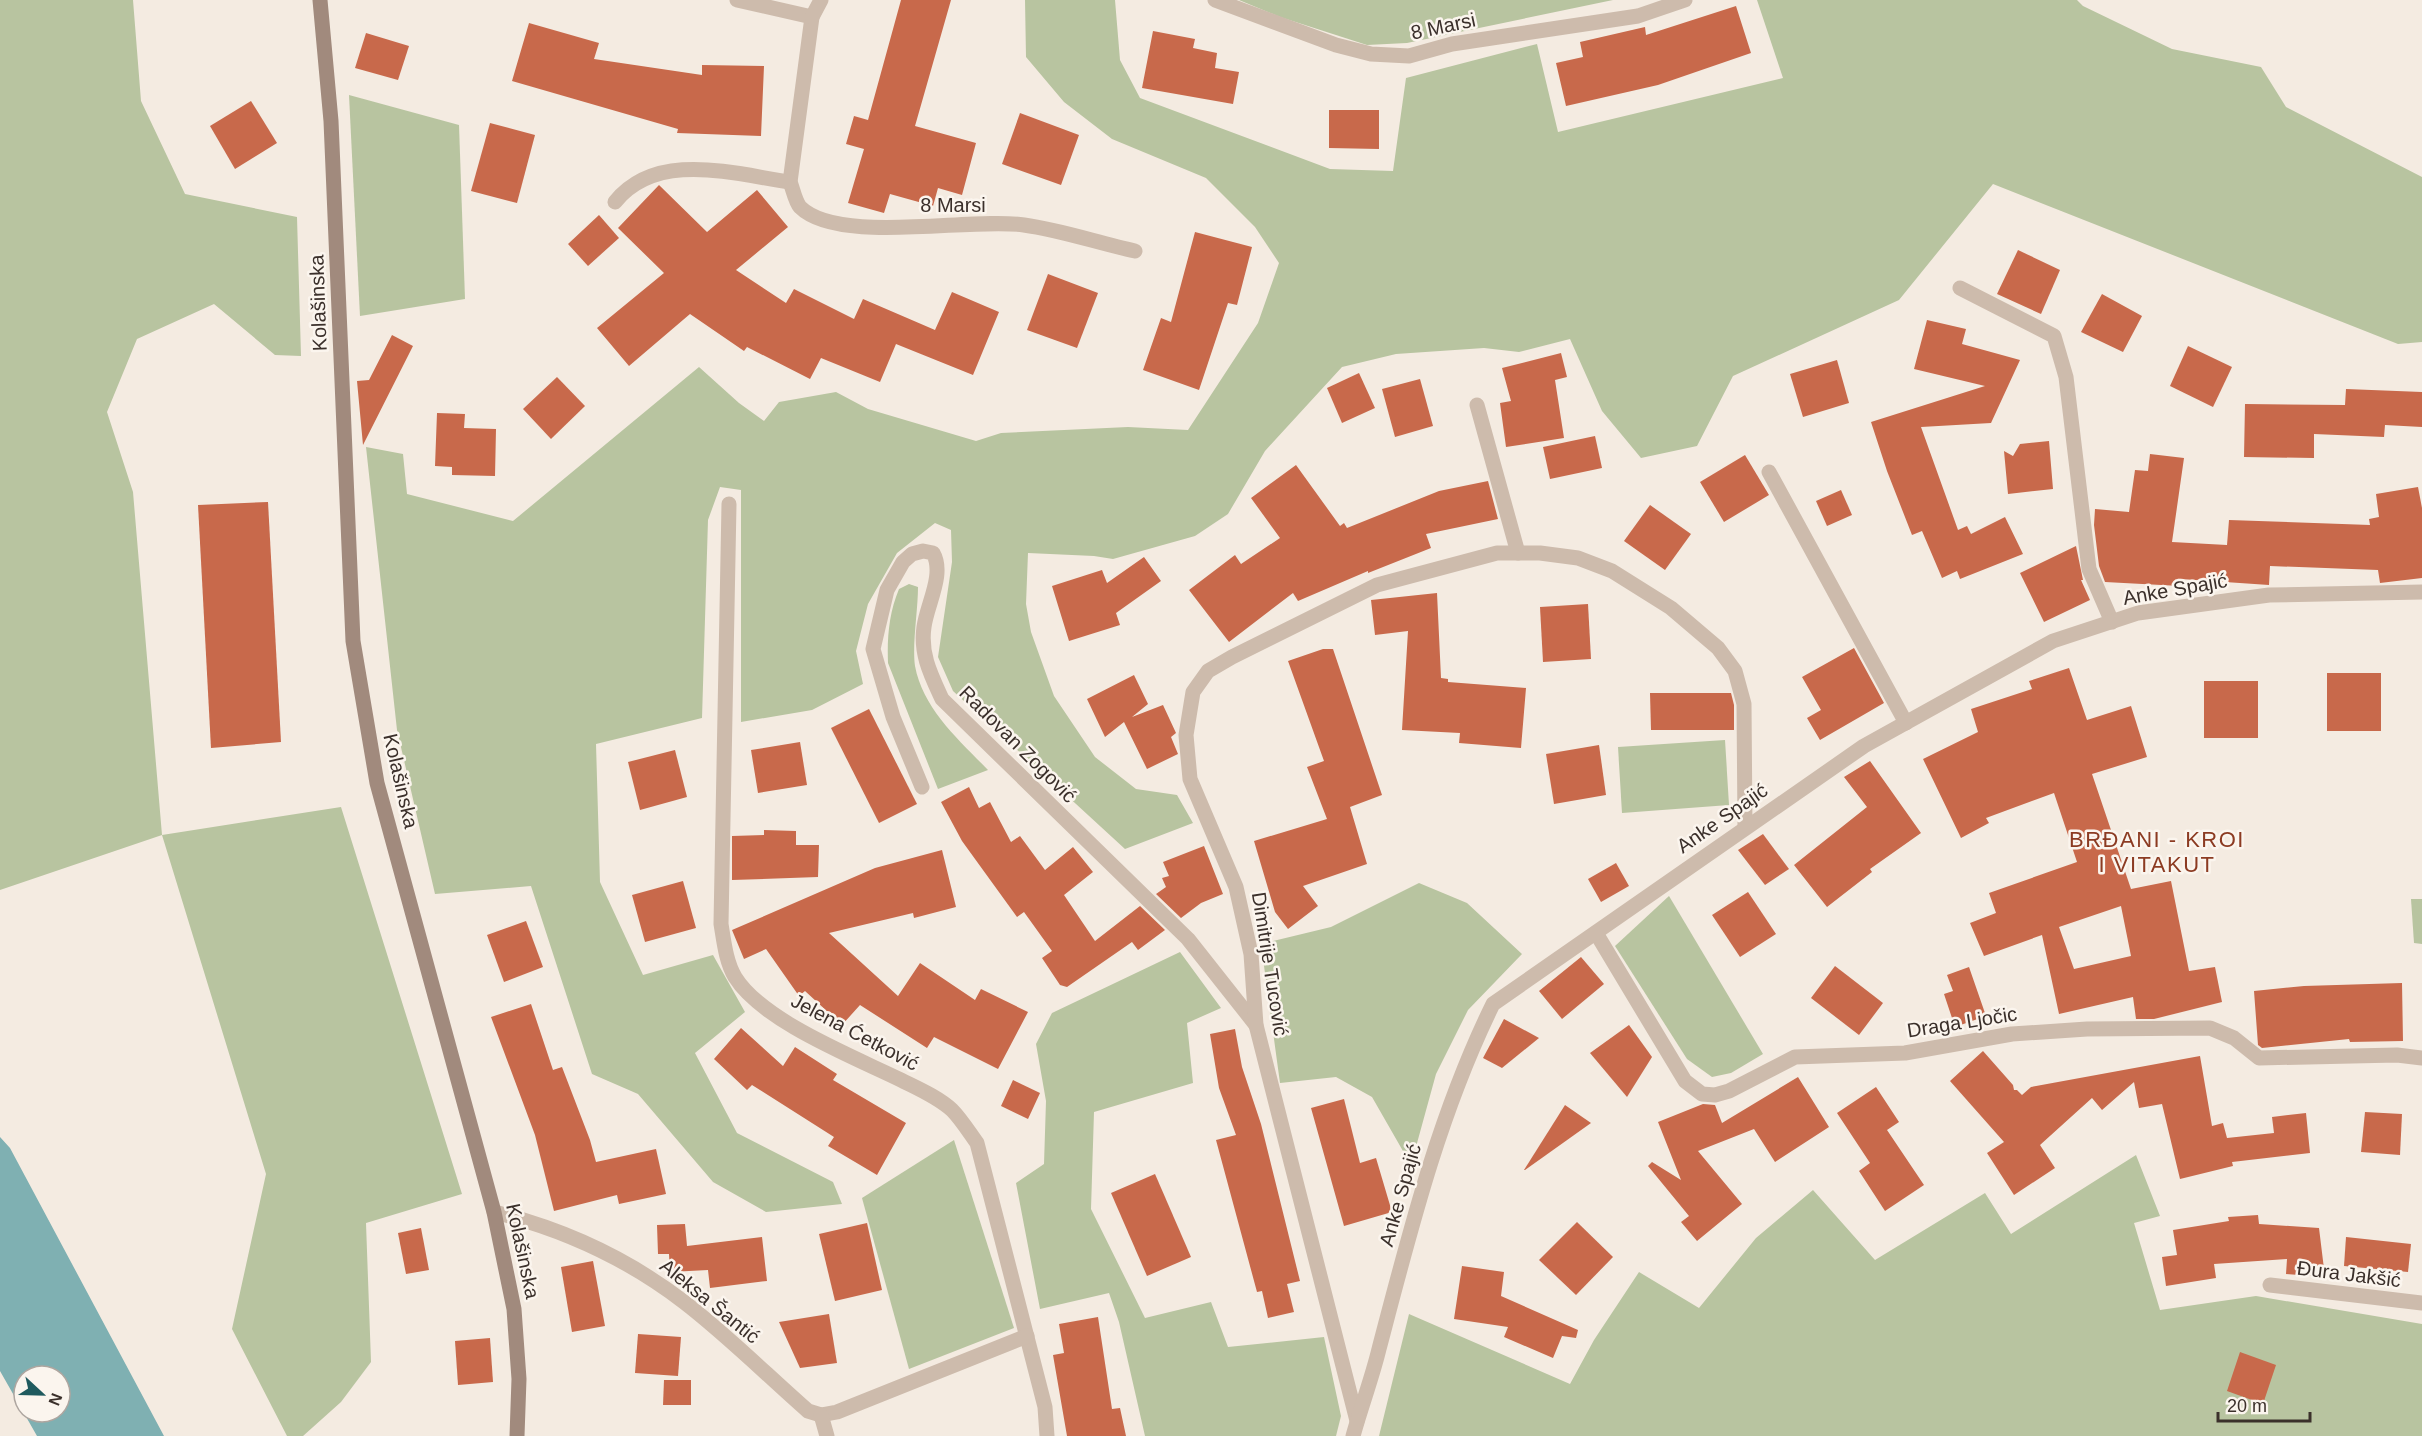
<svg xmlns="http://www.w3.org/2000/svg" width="2422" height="1436" font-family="Helvetica,sans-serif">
<rect width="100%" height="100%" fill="#f4ebe1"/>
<!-- green -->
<g fill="#b8c4a0">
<polygon points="0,0 133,0 141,101 185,194 297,217 301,356 275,355 214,304 137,339 107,412 133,492 162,835 341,807 462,1194 366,1223 371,1362 341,1402 303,1436 287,1436 232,1329 266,1174 162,835 0,890"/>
<polygon points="1025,0 1115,0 1120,60 1140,98 1330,169 1393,171 1406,78 1537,44 1558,132 1783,78 1757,0 2077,0 2083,6 2172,49 2261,67 2286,107 2422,177 2422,342 2398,344 1993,184 1899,300 1733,376 1697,446 1641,458 1602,411 1570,339 1519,352 1484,348 1396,354 1342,367 1265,451 1228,514 1195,536 1113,559 1094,556 1028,553 1026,604 1031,632 1054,696 1095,757 1136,789 1177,795 1193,823 1125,849 953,691 938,657 952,562 951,530 935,523 897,553 868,604 856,651 863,684 812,710 741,722 741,490 720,487 708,520 702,718 596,744 600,882 643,975 713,955 745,1012 695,1053 737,1133 833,1182 842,1204 766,1212 713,1182 638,1094 592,1074 531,886 435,894 397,730 366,447 403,454 407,494 513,521 699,367 739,403 764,421 779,402 836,392 868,409 976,441 1001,433 1128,427 1188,430 1258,323 1279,263 1255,227 1206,178 1112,139 1064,102 1026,57"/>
<polygon points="1239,0 1613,0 1407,43 1367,45 1280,17"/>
<polygon points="349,95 459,125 465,299 360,316"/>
<path d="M909 584 918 587C918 610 912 645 915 666 923 709 959 740 988 770L938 789 888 663C887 637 889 613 899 589Z"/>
<polygon points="1725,740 1729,805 1622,813 1618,747"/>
<polygon points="1419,883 1467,903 1522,954 1468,1010 1436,1074 1411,1165 1372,1097 1336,1077 1280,1083 1261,944 1331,927"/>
<polygon points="1669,896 1763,1054 1731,1073 1712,1077 1687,1059 1615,946"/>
<polygon points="2411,899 2422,899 2422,944 2414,943"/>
<polygon points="1180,952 1221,1008 1187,1023 1193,1083 1094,1112 1091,1209 1145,1318 1211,1302 1228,1347 1324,1337 1341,1416 1336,1436 1145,1436 1119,1322 1109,1293 1040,1309 1016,1183 1044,1164 1046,1101 1036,1044 1052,1013"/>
<polygon points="954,1140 1014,1328 909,1369 862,1198"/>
<polygon points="2136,1155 2160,1216 2134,1223 2160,1310 2256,1296 2422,1324 2422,1436 1379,1436 1409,1314 1570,1384 1594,1340 1639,1272 1699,1308 1756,1238 1813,1190 1875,1260 1985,1193 2011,1234"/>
</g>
<!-- water -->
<path fill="#7fb0b2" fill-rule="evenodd" d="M0 1137 10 1148 164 1436H37L0 1371ZM24 1376H60V1412H24Z"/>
<!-- building -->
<g fill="#c8694b" fill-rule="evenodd">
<polygon points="901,0 951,0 915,126 976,143 962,195 938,188 933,206 890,194 884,213 848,203 864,149 846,144 854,116 868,120"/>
<polygon points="1736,6 1751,53 1658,85 1566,106 1556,63 1583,57 1580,42 1645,27 1646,35"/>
<polygon points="529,23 599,43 594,59 702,75 702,65 764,66 761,136 677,133 678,129 512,81"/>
<polygon points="1153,31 1195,39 1193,48 1217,53 1215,68 1239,72 1233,104 1142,88"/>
<polygon points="366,33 409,46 398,80 355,68"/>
<polygon points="251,101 277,143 235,169 210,126"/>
<polygon points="1329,110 1379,110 1379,149 1329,148"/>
<polygon points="1020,113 1079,135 1061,185 1002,164"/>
<polygon points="490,123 535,135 517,203 471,191"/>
<polygon points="659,185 707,232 757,190 788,227 736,270 786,303 794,289 854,319 863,299 935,330 952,292 999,312 973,375 896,344 880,382 821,358 810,379 747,347 744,351 690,314 629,366 597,328 664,273 618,228"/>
<polygon points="599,215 619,238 588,266 568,244"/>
<polygon points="1195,232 1252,247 1237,305 1228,303 1199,390 1143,370 1161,318 1171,322"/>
<polygon points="2018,250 2060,270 2041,314 1997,294"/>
<polygon points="1048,274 1098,293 1077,348 1027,330"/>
<polygon points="2102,294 2142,316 2123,352 2081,332"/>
<polygon points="1927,320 1966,329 1962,344 2020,360 1991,423 1921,427 1958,530 1967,526 1971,534 2005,517 2023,554 1960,579 1957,571 1942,578 1922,531 1912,535 1887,471 1871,422 1985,386 1914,369"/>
<polygon points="392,335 413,346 363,445 357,381 369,380"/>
<polygon points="2188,346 2232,367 2213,407 2170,386"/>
<polygon points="1561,353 1567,377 1555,380 1564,438 1506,447 1500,403 1511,401 1502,368"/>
<polygon points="1837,360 1849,403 1803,417 1790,374"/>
<polygon points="1359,373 1375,408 1342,423 1327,388"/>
<polygon points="557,377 585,406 551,439 523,409"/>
<polygon points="1420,379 1433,426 1395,437 1382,389"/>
<polygon points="2346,389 2422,392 2422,427 2385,425 2384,437 2314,434 2314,458 2244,457 2245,404 2345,405"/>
<polygon points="437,413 465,414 464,428 496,429 495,476 452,475 452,467 435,466"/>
<polygon points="1595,436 1602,468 1550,479 1543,447"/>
<polygon points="2049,441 2053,489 2008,494 2004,451 2013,456 2020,444"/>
<polygon points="2150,454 2184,458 2172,542 2227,545 2229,520 2370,525 2369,519 2379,517 2376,494 2418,487 2422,508 2422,578 2380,583 2378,570 2270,566 2269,585 2181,579 2180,586 2105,582 2099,566 2094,525 2095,509 2129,512 2135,470 2148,471"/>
<polygon points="1745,455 1769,495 1724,522 1700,482"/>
<polygon points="1296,465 1340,526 1344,523 1347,528 1439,491 1488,481 1498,519 1426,534 1431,548 1368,573 1368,571 1298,601 1293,593 1229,642 1189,590 1235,555 1241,564 1280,538 1251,498"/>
<polygon points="1841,490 1852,515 1827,526 1816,501"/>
<polygon points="268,502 281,742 211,748 198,505"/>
<polygon points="1650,505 1691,534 1665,570 1624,541"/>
<polygon points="2076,546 2083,580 2081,580 2090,600 2044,622 2020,573"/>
<polygon points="1144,557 1161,581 1116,613 1120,625 1069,641 1052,586 1102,570 1107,583"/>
<polygon points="1437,593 1441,678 1448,679 1448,682 1526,688 1521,748 1459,743 1460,733 1402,730 1408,631 1375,635 1371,600"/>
<polygon points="1588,604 1591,659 1543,662 1540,607"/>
<polygon points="1854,648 1884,703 1820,740 1807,718 1821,710 1802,677"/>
<polygon points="1323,649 1333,649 1382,795 1350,807 1367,864 1303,886 1318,906 1288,929 1275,912 1254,841 1327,819 1307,767 1324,761 1288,661"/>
<path d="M2069 668 2087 720 2131 706 2147 757 2092 774 2131 889 2171 881 2189 971 2215 967 2222 1002 2154 1019H2136L2133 997 2059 1014 2042 935 1984 956 1970 923 1996 913 1989 893 2077 862 2054 793 1986 818 1989 823 1961 838 1923 759 1978 732 1971 709 2032 689 2029 681ZM2121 906 2131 956 2074 969 2059 927Z"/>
<rect x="2327" y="673" width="54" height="58"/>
<polygon points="1134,675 1148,704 1132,717 1163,705 1176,733 1171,737 1178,754 1147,769 1124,722 1105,737 1087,699"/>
<rect x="2204" y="681" width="54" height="57"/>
<polygon points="1650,693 1731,693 1734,705 1734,730 1651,730"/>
<polygon points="869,709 917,804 879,823 831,728"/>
<polygon points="800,742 807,785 758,793 751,750"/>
<polygon points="1599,745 1606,795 1554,804 1546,754"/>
<polygon points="675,750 687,797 640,810 628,762"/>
<polygon points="1870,761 1921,833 1870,869 1872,872 1827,907 1794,865 1867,807 1844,777"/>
<polygon points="969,787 979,808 990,802 1011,842 1020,836 1045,870 1073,847 1093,872 1064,895 1095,941 1140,906 1165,930 1138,950 1132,942 1067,987 1060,985 1042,958 1052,951 1024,912 1017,917 962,841 941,802"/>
<polygon points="764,830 796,831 796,845 819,845 818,877 732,880 732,836 764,835"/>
<polygon points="1763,834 1789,869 1765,885 1738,850"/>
<polygon points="1204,846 1223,894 1201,903 1181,918 1156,894 1166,887 1162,878 1169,876 1163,862"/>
<polygon points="942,850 956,907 914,918 913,913 829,933 898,996 920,963 975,1000 981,989 1028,1012 998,1069 934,1037 927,1048 860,1005 842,1025 805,991 799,996 766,949 744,959 732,930 875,868"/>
<polygon points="1616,863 1629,886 1601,902 1588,879"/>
<polygon points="683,881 696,928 645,942 632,895"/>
<polygon points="1748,892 1776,934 1740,957 1712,915"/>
<polygon points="526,921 543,967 504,982 487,935"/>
<polygon points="1581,957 1604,984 1562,1019 1539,991"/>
<polygon points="1835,966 1883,1003 1859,1035 1811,998"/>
<polygon points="1969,967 1986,1016 1955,1027 1944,994 1953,991 1947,975"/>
<polygon points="2402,983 2403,1041 2350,1042 2349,1039 2262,1048 2258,1045 2254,991 2304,986"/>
<polygon points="531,1004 553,1070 562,1067 590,1140 596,1162 656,1149 666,1194 619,1204 617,1195 554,1211 535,1135 491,1017"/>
<polygon points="1504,1019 1539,1038 1502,1068 1483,1058"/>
<polygon points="1629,1025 1652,1057 1627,1097 1590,1053"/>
<polygon points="741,1028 783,1066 795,1047 837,1074 833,1080 906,1123 877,1175 828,1146 834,1137 752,1085 747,1090 714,1059"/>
<polygon points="1235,1029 1242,1067 1261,1124 1300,1281 1287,1284 1294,1312 1268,1318 1262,1291 1257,1292 1216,1140 1236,1135 1219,1088 1210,1034"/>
<polygon points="1983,1051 2013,1085 2014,1090 2017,1090 2022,1095 2031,1087 2200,1056 2212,1126 2223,1123 2227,1138 2274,1133 2272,1117 2306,1113 2310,1153 2232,1162 2233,1166 2180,1179 2162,1104 2139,1108 2134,1082 2102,1110 2092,1098 2040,1145 2055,1168 2014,1195 1987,1153 2004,1142 1950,1081"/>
<polygon points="1798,1077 1829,1127 1775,1162 1754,1129 1698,1151 1742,1204 1697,1241 1681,1222 1689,1216 1648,1166 1652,1162 1681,1180 1658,1122 1703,1104 1715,1105 1722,1123"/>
<polygon points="1013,1080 1040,1093 1028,1119 1001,1106"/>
<polygon points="1876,1087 1899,1122 1887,1130 1924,1185 1885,1211 1859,1171 1870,1163 1837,1113"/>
<polygon points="1344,1099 1360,1163 1376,1158 1392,1212 1344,1226 1311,1108"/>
<polygon points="1565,1105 1591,1123 1525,1170 1524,1170"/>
<polygon points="2365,1112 2402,1114 2400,1155 2361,1152"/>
<polygon points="1155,1174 1191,1257 1147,1276 1111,1193"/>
<polygon points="2258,1215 2259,1224 2319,1228 2325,1277 2286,1274 2287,1259 2214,1264 2216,1278 2166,1286 2162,1257 2177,1255 2173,1230 2229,1221 2228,1217"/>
<polygon points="1577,1222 1613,1257 1576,1295 1539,1260"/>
<polygon points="867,1223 882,1290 835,1301 819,1234"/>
<polygon points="685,1224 687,1246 762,1237 767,1281 710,1288 708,1270 670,1272 669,1254 658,1254 657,1225"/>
<polygon points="421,1228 429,1270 406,1274 398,1233"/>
<polygon points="2346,1237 2411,1244 2408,1272 2344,1266"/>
<polygon points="593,1261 605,1326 572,1332 561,1267"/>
<polygon points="1462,1266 1504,1272 1501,1296 1578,1330 1576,1338 1562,1336 1553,1358 1504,1337 1508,1327 1454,1319"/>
<polygon points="829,1314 837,1363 800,1368 779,1322"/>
<polygon points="1098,1317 1112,1409 1120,1408 1126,1436 1067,1436 1053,1355 1064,1353 1059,1324"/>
<polygon points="638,1334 681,1337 678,1376 635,1373"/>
<polygon points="490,1338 493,1382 458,1385 455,1341"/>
<polygon points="2240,1352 2276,1365 2263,1404 2227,1391"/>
<polygon points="664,1380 691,1380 691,1405 663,1405"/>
</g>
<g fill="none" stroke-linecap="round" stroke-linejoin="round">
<!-- street -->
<g stroke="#cdbbac" stroke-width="15">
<path d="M737 0 812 17 790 182C793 189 795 201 800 207 838 245 971 217 1024 225 1061 230 1098 243 1135 251"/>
<polyline points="1215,0 1336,45 1371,54 1409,56 1452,44 1638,16 1685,0"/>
<polyline points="812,17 821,0"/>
<path d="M615 202C657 150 733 174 790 182"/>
<polyline points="1960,288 2054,336 2066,377 2089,569 2112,622"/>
<polyline points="1477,405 1518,553"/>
<polyline points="1769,472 1906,723"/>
<path d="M729 504 721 924C724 942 726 962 735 977 762 1021 854 1057 901 1080 917 1088 938 1097 952 1110 961 1119 969 1132 977 1143L1045 1407 1047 1436"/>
<path d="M922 787 893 717 873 649 887 590 903 562 912 554 923 551 933 553C945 574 927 604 924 627 920 654 931 675 942 699L1188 939 1256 1025"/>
<polyline points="1596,933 1685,1081 1702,1094 1715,1095 1729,1091 1795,1057 1905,1053 2012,1034 2087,1029 2210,1028 2234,1038 2259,1058 2397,1055 2422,1058"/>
<path d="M494 1212C563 1229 628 1259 684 1302 727 1335 767 1375 808 1411L821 1415 837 1412 1027 1336"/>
<polyline points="2270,1285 2422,1303"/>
<polyline points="821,1415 827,1436"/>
<polyline points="1357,1421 1256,1025 1251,954 1236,887 1190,779 1186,735 1193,692 1208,671 1232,657 1377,585 1497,553 1540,553 1578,558 1612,571 1671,608 1718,648 1735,671 1744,704 1745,827"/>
<path d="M1353 1436C1361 1407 1372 1378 1379 1349 1410 1231 1439 1114 1493 1004L1864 746 2053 641 2138 613 2269 595 2422 592"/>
</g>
<!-- secondary -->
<polyline stroke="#a18a7d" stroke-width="15" points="320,0 331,121 353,641 377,783 494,1212 514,1309 519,1379 517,1436"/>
</g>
<g text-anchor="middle" stroke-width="5" stroke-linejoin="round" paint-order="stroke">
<!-- street labels -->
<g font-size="20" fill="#3b302b" stroke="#fbf5ee">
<text transform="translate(1443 26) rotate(-12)" y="7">8 Marsi</text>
<text x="953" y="212">8 Marsi</text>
<text transform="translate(318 303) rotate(-92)" y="7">Kolašinska</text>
<text transform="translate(2175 589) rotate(-10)" y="7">Anke Spajić</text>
<text transform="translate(1018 744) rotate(45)" y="7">Radovan Zogović</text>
<text transform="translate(401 781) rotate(77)" y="7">Kolašinska</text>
<text transform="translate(1722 818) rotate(-35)" y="7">Anke Spajić</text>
<text transform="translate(1270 964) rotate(81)" y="7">Dimitrije Tucović</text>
<text transform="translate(1962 1022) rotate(-9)" y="7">Draga Ljočic</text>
<text transform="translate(855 1032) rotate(28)" y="7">Jelena Ćetković</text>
<text transform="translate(1400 1195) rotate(-74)" y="7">Anke Spajić</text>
<text transform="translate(523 1251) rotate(78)" y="7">Kolašinska</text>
<text transform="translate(2349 1274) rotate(7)" y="7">Ðura Jakšić</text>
<text transform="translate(710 1301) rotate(39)" y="7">Aleksa Šantić</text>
</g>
<!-- quarter labels -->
<g font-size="22" letter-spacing="1.5" fill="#8c3b22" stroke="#fbf5ee">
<text x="2157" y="847">BRĐANI - KROI<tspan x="2157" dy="25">I VITAKUT</tspan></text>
</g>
</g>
<!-- north arrow -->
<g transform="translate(42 1394) rotate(112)"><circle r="28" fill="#fbf5ee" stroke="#aea6a0" stroke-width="1.5"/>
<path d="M0-4.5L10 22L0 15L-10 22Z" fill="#1f5a5e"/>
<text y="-9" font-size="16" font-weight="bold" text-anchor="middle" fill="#3b302b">N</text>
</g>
<!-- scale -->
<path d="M2218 1412v9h92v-9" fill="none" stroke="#3b302b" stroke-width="3"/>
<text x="2227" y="1412" font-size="18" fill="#3b302b" stroke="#fbf5ee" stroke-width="4.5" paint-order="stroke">20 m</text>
</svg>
